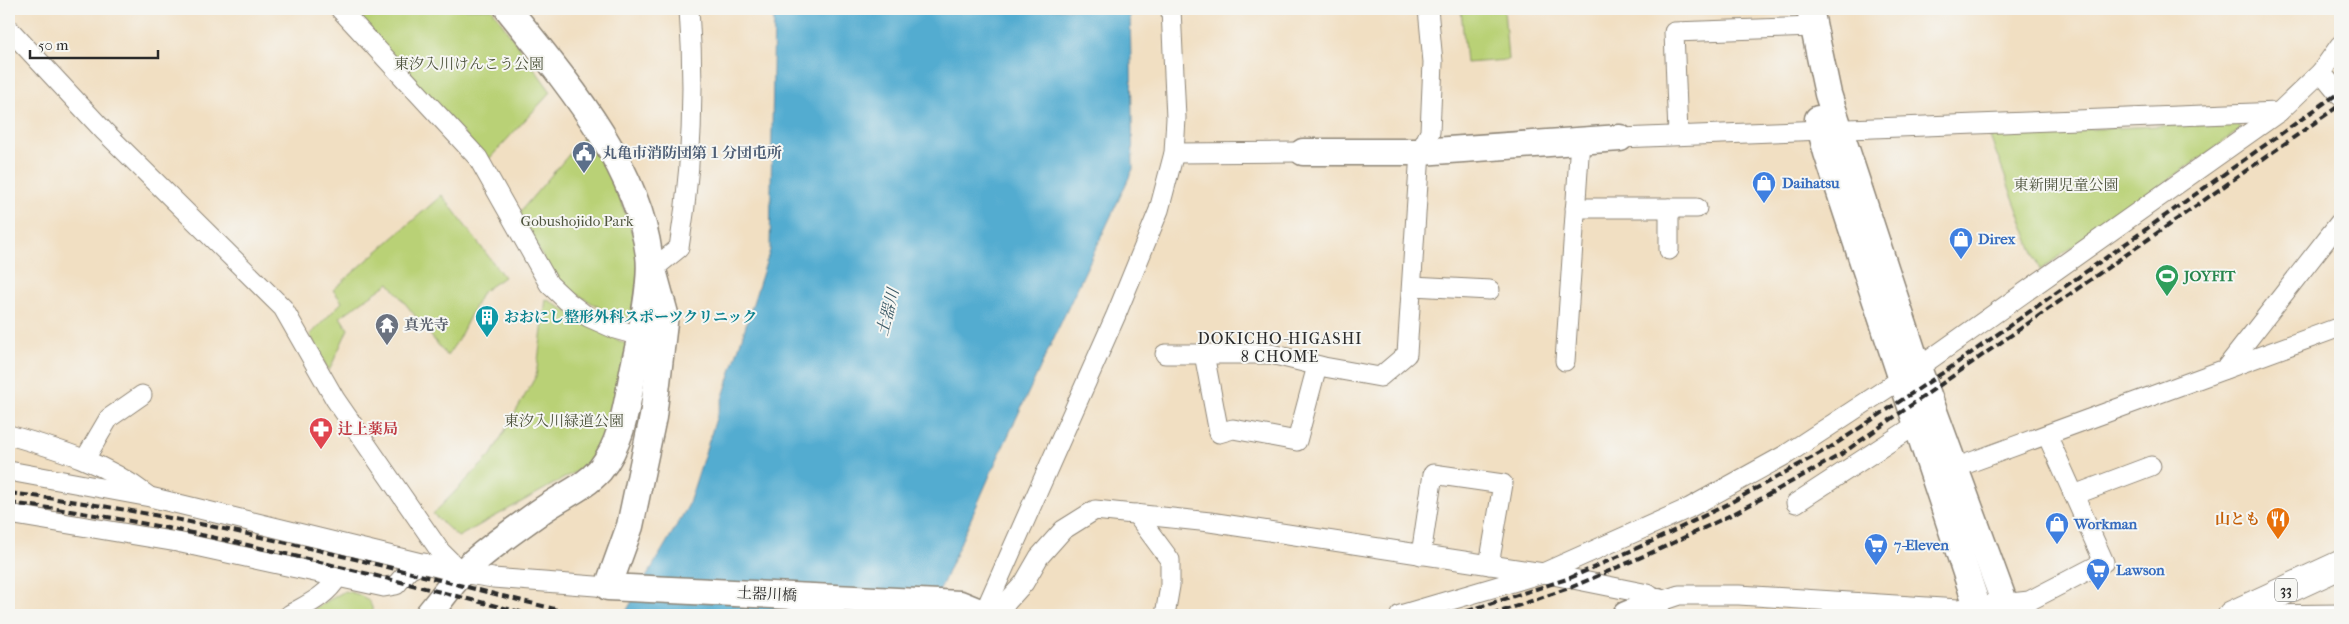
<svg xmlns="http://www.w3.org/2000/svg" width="2349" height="624" font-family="'IM FELL French Canon','Noto Serif JP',serif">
<rect width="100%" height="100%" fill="#f6f6f2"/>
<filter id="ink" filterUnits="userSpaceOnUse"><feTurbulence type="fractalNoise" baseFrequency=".02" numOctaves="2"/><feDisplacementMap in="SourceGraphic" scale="10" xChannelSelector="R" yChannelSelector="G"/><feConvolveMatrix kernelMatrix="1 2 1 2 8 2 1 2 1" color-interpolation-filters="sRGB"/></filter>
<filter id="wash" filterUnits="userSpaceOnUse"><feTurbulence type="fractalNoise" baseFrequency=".0096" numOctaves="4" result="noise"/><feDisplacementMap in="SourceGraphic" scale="20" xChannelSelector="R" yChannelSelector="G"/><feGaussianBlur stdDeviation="1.12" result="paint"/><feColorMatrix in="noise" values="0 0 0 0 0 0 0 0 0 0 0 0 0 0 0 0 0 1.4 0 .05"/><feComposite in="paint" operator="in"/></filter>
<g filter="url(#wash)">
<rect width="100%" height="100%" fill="#f1dfc2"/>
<!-- green -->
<g fill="#b9d176" stroke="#727e50">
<polygon points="347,9 492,9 551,92 488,160"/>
<polygon points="1461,9 1504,9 1508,60 1466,63"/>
<polygon points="2240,122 2240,130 2040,270 1989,134"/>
<polygon points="584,137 614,181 641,257 633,315 622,321 558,283 518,214"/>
<polygon points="442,195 504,277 482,292 458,340 447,356 389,283 340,317 348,329 329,371 310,335 342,302 333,290"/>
<polygon points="546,299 627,345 605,448 579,470 458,537 433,514 491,455 536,376"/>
<path d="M345 591C360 594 373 598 373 615H303Z"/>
</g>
<!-- water -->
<polygon fill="#52acd0" stroke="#3e6c7e" points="774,9 1130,9 1133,169 994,466 929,615 624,615 688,506 770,250"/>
</g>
<g filter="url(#ink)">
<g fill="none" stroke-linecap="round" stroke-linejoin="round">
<!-- street casing -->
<g stroke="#8e8576" stroke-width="21">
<g id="street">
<polyline points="340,9 478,158 549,284 567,301 588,317 615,329 640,336"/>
<polyline points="9,29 104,131 283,308 335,399 440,551 462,573"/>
<polyline points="2321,72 2340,45"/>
<polyline points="1678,134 1674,32 1813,27"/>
<polyline points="1620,138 2279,112 2321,72 2340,95"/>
<polyline points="1174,153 1303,152"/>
<polyline points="1575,208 1697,208"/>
<polyline points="1669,250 1669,208"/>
<path d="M653 269 679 248C692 169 695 89 689 9"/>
<polyline points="1412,286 1490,290"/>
<polyline points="1165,354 1271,354 1324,367 1380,377 1407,354 1420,152 1430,132 1433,62 1428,9"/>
<polyline points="1204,354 1219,433 1233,429 1297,441 1317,366"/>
<polyline points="1565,361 1580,141"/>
<polyline points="2225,369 2340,222"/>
<path d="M9 435C58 449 106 463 147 495"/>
<polyline points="85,459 109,418 142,395"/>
<polyline points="1955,468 2340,327"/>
<polyline points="9,471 150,497 462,573 493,578 608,587"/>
<polyline points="2074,495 2151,466"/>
<polyline points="1796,503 1925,419"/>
<polyline points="9,514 177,542 384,587 396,585 409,570 424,563"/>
<polyline points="1136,514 1170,560 1170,586 1165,615"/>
<polyline points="1421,555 1433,474 1503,484 1489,565"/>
<polyline points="2258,603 2268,615 2340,614"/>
<polyline points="984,612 1006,603 1024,583 1039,557 1063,530 1095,510 1210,522 1543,573 1648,594 1658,602 1679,595 1739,595 1958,609 2029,601 2104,562 2047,435"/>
<path d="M289 615C306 605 327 596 337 578"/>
<polyline points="983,615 1116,315 1159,210 1174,153 1176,118 1171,9"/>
<polyline points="1400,615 1543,573 1689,508 1787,454 1918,368 2279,112"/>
</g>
</g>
<!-- secondary casing -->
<g stroke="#8e8576" stroke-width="29">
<g id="secondary">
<polyline points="1810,9 1828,94 1839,128 1918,368 2009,615"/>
<polyline points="1818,119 1827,153 1980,615"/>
<polyline points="1303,152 1420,152 1620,138"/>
<polyline points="654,274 665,314 653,417 630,526 608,587 960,604 987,615"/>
<path d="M428 615C439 602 449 587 461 574 479 554 519 527 541 511 560 497 584 488 600 470 623 442 627 402 634 367 640 339 653 282 649 255 637 163 564 79 508 9"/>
<polyline points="1626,615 1658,602"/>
</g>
</g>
<!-- primary casing -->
<g stroke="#8e8576" stroke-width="30">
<polyline id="primary" points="2232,615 2340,565"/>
</g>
<!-- street -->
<use href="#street" stroke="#fff" stroke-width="19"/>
<!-- secondary -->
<use href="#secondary" stroke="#fff" stroke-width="26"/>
<!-- primary -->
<use href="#primary" stroke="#fff" stroke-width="28"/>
<!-- rail -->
<g stroke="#2b2b2b" stroke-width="4" stroke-dasharray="8 4" stroke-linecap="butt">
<path d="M9 493C202 515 391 569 579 615"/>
<path d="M9 503C186 523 360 573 533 615"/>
<polyline points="1455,615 1570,578 1655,540 1728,504 1831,447 1947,370 2340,92"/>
<polyline points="1491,615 1572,587 1660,549 1735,513 1840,455 2340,105"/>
</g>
</g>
</g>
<!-- icons -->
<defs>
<g id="civic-pin" transform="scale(1.25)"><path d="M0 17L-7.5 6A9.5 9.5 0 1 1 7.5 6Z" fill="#5c6f8a" stroke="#f6f6f2"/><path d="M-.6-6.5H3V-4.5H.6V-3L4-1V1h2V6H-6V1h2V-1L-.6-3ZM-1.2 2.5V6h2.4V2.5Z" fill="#fff"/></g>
<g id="shop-pin" transform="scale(1.25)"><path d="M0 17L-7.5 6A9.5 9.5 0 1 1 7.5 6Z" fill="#3f7fe0" stroke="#f6f6f2"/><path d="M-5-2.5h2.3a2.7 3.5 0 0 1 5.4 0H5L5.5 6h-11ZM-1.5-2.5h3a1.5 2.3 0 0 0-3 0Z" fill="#fff"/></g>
<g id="stadium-pin" transform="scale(1.25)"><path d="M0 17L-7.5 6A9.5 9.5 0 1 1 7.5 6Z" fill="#2e9e5b" stroke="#f6f6f2"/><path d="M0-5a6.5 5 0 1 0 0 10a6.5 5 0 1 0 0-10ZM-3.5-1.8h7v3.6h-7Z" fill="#fff"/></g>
<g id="building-pin" transform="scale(1.25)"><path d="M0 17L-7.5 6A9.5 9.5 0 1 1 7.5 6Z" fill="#0f9aa8" stroke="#f6f6f2"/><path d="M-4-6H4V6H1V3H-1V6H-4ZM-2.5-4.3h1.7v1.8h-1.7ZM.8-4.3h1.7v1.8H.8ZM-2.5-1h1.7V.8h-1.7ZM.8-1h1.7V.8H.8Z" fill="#fff"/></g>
<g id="temple-pin" transform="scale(1.25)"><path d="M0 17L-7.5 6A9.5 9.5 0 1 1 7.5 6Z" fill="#6b7280" stroke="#f6f6f2"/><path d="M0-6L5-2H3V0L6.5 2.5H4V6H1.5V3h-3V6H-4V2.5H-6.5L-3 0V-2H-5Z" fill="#fff"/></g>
<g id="pharmacy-pin" transform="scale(1.25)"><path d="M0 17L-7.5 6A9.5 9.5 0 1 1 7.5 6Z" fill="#e0444e" stroke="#f6f6f2"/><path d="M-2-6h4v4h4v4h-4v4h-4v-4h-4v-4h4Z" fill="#fff"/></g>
<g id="restaurant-pin" transform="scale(1.25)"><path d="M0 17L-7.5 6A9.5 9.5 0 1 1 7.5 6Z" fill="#e8710a" stroke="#f6f6f2"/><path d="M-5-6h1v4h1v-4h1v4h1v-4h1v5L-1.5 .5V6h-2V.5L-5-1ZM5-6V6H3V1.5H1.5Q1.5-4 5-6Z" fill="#fff"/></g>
<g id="supermarket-pin" transform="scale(1.25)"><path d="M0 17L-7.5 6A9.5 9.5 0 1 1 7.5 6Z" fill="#3f7fe0" stroke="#f6f6f2"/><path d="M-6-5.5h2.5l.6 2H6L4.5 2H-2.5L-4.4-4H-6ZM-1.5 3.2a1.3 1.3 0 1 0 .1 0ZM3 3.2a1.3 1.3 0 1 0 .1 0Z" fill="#fff"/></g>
</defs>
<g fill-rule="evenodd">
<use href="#civic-pin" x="584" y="153"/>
<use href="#shop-pin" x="1764" y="183"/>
<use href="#shop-pin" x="1961" y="239"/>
<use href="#stadium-pin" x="2167" y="276"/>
<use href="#building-pin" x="487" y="317"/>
<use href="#temple-pin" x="387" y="325"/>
<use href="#pharmacy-pin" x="321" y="429"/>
<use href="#restaurant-pin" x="2278" y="519"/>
<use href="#shop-pin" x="2057" y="524"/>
<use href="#supermarket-pin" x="1876" y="545"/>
<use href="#supermarket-pin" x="2098" y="570"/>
</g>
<g text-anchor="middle" stroke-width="4" stroke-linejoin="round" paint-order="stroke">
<!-- shield labels -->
<rect fill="#f6f6f2" stroke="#686867" stroke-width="1" x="2275" y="578.5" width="22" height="23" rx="4"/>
<g font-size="14" font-weight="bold" fill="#2b2b2b">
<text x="2286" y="595">33</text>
</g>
<!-- park labels -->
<g font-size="15" fill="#4e543e" stroke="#f6f6f2">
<text x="469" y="69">東汐入川けんこう公園</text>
<text x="2066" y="190">東新開児童公園</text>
<text x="577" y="226">Gobushojido Park</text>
<text x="564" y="426">東汐入川緑道公園</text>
</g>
<!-- service labels -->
<g font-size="15" font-weight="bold" fill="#4e5e75" stroke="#f6f6f2" text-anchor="start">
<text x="602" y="158">丸亀市消防団第１分団屯所</text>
</g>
<!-- shop labels -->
<g font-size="15" font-weight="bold" fill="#366cbe" stroke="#f6f6f2" text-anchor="start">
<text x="1782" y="188">Daihatsu</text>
<text x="1978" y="244">Direx</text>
<text x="2074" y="529">Workman</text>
<text x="1894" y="550">7-Eleven</text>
<text x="2116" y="575">Lawson</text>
</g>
<!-- leisure labels -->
<g font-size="15" font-weight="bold" fill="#27864d" stroke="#f6f6f2" text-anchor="start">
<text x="2184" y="281">JOYFIT</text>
</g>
<!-- culture labels -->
<g font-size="15" font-weight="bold" fill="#0d838f" stroke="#f6f6f2" text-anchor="start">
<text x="504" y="322">おおにし整形外科スポーツクリニック</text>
</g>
<!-- worship labels -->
<g font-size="15" font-weight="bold" fill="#5b616d" stroke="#f6f6f2" text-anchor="start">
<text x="404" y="330">真光寺</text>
</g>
<!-- health labels -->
<g font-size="15" font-weight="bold" fill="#be3a42" stroke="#f6f6f2" text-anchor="start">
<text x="338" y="434">辻上薬局</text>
</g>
<!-- food labels -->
<g font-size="15" font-weight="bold" fill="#c56008" stroke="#f6f6f2" text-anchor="end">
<text x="2260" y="524">山とも</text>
</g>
<!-- street labels -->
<g font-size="15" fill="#2b2b2b" stroke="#f6f6f2">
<text transform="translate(767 594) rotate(3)" y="5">土器川橋</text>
</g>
<!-- water labels -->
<g font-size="16" font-style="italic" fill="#395865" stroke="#f6f6f2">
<text transform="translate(887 312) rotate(-76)" y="6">土器川</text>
</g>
<!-- neighbourhood labels -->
<g font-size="16" letter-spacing="1" fill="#2b2b2b" stroke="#f6f6f2">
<text x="1280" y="344">DOKICHO-HIGASHI<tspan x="1280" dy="18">8 CHOME</tspan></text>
</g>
</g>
<!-- margin -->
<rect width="2349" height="624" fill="none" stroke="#f6f6f2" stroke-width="30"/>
<!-- scale -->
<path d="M30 50v8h128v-8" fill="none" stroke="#2b2b2b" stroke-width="2.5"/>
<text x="38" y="50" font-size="15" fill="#2b2b2b" stroke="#f6f6f2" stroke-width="4" paint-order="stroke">50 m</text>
</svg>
